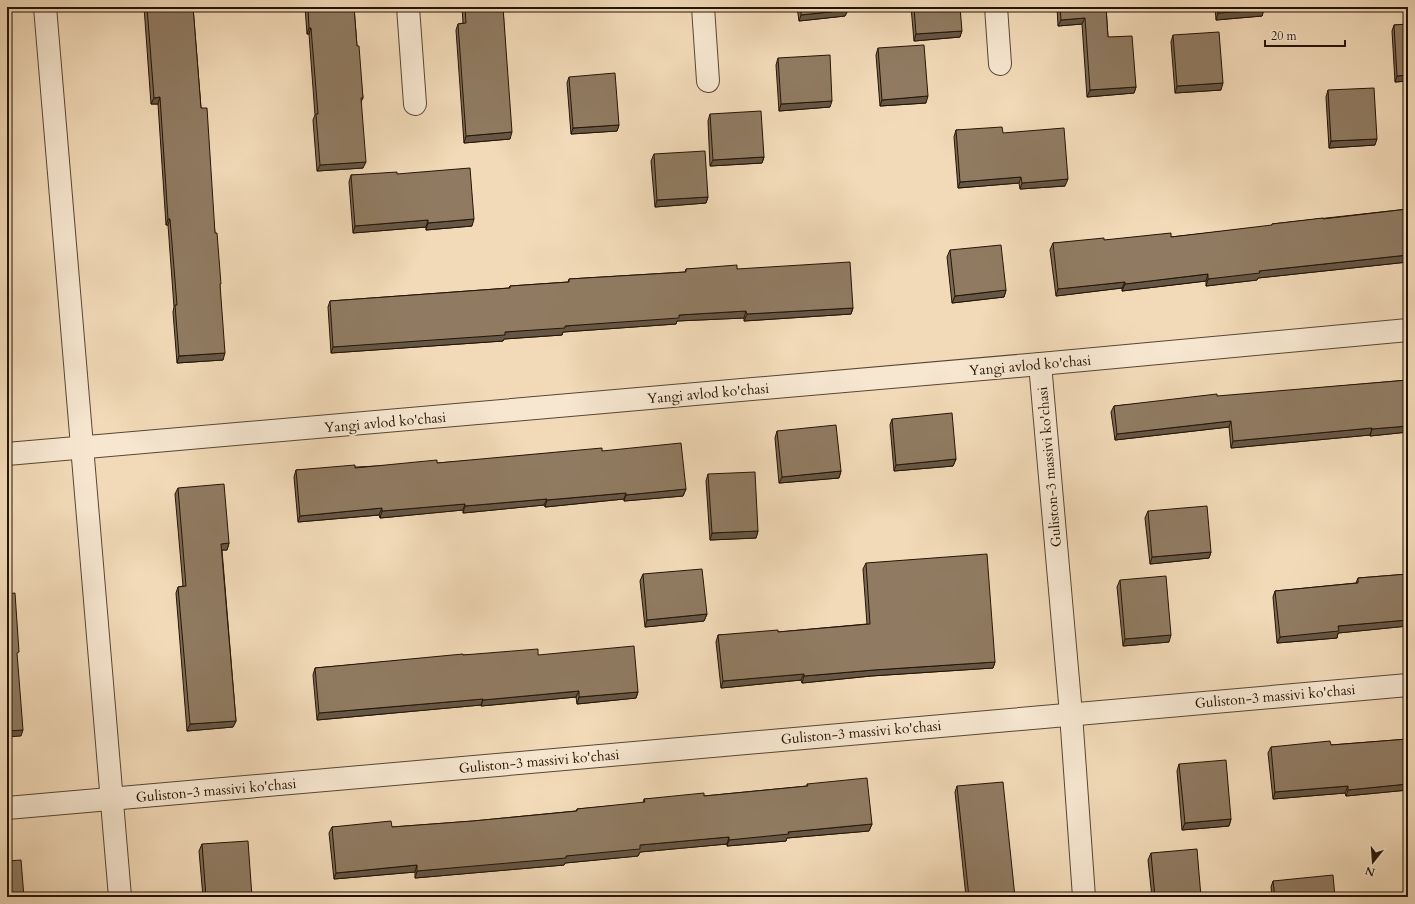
<svg xmlns="http://www.w3.org/2000/svg" width="1415" height="904" font-family="Cardo,serif">
<rect width="100%" height="100%" fill="#f2dab8"/>
<filter id="stains"><feTurbulence type="fractalNoise" baseFrequency=".005" numOctaves="4"/><feColorMatrix values="0 0 0 0 .2 0 0 0 0 .09 0 0 0 0 .02 0 0 0 .5 -.17"/></filter>
<radialGradient id="worn" r=".72"><stop offset=".6" stop-color="#630" stop-opacity="0"/><stop offset="1" stop-color="#630" stop-opacity=".3"/></radialGradient>
<g fill="none" stroke-linecap="round" stroke-linejoin="round">
<!-- minor casing -->
<g stroke="#584632" stroke-width="24">
<g id="minor">
<polyline points="45,7 120,897"/>
<polyline points="408,7 415,104"/>
<polyline points="703,7 708,81"/>
<polyline points="996,7 1000,64"/>
<polyline points="1040,364 1071,714 1084,897"/>
<polyline points="7,454 1040,364 1408,330"/>
<polyline points="7,808 1408,685"/>
</g>
</g>
<!-- minor -->
<use href="#minor" stroke="#f7e7d1" stroke-width="22"/>
</g>
<!-- wall -->
<g fill="#7c6a54" stroke="#251405">
<polygon points="144,7 193,7 201,108 215,233 220,288 223,360 177,363 173,312 174,307 168,225 166,225 158,104 151,104"/>
<polygon points="305,7 354,7 357,46 363,98 361,102 363,168 317,171 313,120 315,115 309,34 307,34"/>
<polygon points="462,7 503,7 510,139 464,143 456,30 458,24 463,23"/>
<polygon points="797,7 847,7 848,10 845,16 799,21"/>
<polygon points="911,7 960,7 960,37 914,41"/>
<polygon points="1057,7 1106,7 1108,37 1136,87 1134,93 1087,97 1082,24 1058,26"/>
<polygon points="1215,7 1264,7 1262,16 1216,20"/>
<polygon points="1408,24 1408,81 1395,82 1392,31 1394,25"/>
<polygon points="1173,35 1221,90 1175,93 1171,42"/>
<polygon points="878,48 926,103 880,106 876,55"/>
<polygon points="778,58 830,107 779,111 776,65"/>
<polygon points="569,77 619,125 617,131 571,134 567,83"/>
<polygon points="1328,90 1375,145 1329,148 1326,97"/>
<polygon points="710,114 764,157 762,163 710,166 708,121"/>
<polygon points="956,130 1003,133 1065,186 1020,189 1019,183 958,188 954,137"/>
<polygon points="654,154 708,197 706,203 655,207 651,161"/>
<polygon points="397,174 472,226 426,230 426,227 353,233 349,182 351,175"/>
<polygon points="1408,209 1408,262 1258,278 1257,280 1206,286 1206,281 1122,291 1122,288 1056,296 1050,250 1053,243 1171,237 1272,226 1272,224"/>
<polygon points="950,250 1006,290 1004,297 952,303 947,257"/>
<polygon points="686,269 737,269 853,308 851,314 744,321 744,318 677,321 676,324 563,332 562,335 504,339 503,341 331,353 328,307 330,301 509,288 510,286 568,282 569,279 685,272"/>
<polygon points="1408,380 1408,432 1370,436 1370,435 1231,448 1229,427 1115,440 1111,412 1114,406"/>
<polygon points="892,419 956,459 953,466 894,471 890,425"/>
<polygon points="777,431 841,471 839,478 779,483 775,438"/>
<polygon points="602,451 686,489 683,496 624,501 624,499 545,507 544,505 463,513 463,510 380,518 379,515 298,522 294,477 296,470 437,463"/>
<polygon points="708,474 758,531 756,538 710,540 706,481"/>
<polygon points="178,488 229,543 227,550 222,550 236,721 233,727 187,731 176,593 178,587 183,586 175,494"/>
<polygon points="1148,511 1211,552 1209,558 1150,564 1145,518"/>
<polygon points="866,563 995,662 993,668 871,676 802,683 801,680 721,688 716,642 718,635 778,632 867,624 863,569"/>
<polygon points="643,574 707,614 704,621 645,627 640,581"/>
<polygon points="1408,574 1408,626 1338,633 1337,638 1277,643 1273,597 1275,591 1356,583 1358,578"/>
<polygon points="1120,580 1169,642 1123,646 1117,587"/>
<polygon points="463,655 538,655 638,692 636,698 577,704 576,697 481,706 481,705 317,720 313,675 315,668"/>
<polygon points="1408,739 1408,790 1346,796 1345,793 1273,799 1268,753 1271,747 1331,745"/>
<polygon points="1179,764 1231,819 1229,826 1182,830 1177,771"/>
<polygon points="807,784 872,824 869,831 787,838 786,841 727,846 727,844 640,852 638,856 565,863 564,865 415,878 415,872 334,879 329,833 332,827 392,827 473,821 576,811 577,809 643,803 644,799 704,796 807,786"/>
<polygon points="957,786 1015,897 966,897 955,792"/>
<polygon points="202,844 252,897 203,897 199,851"/>
<polygon points="1151,853 1201,897 1152,897 1148,860"/>
<polygon points="1273,881 1335,897 1272,897 1271,887"/>
</g>
<!-- shaded-wall -->
<g fill="#655645" stroke="#251405">
<polygon points="848,10 845,16 799,21 801,15"/>
<polygon points="1264,10 1262,16 1216,20 1218,13"/>
<polygon points="1085,18 1082,24 1058,26 1061,20"/>
<polygon points="309,28 311,28 309,34 307,34"/>
<polygon points="962,31 960,37 914,41 916,34"/>
<polygon points="1408,75 1408,81 1395,82 1397,76"/>
<polygon points="1223,83 1221,90 1175,93 1177,86"/>
<polygon points="1136,87 1134,93 1087,97 1090,90"/>
<polygon points="928,96 926,103 880,106 882,100"/>
<polygon points="160,97 158,104 151,104 154,98"/>
<polygon points="832,101 830,107 779,111 781,104"/>
<polygon points="619,125 617,131 571,134 573,128"/>
<polygon points="512,132 510,139 464,143 466,136"/>
<polygon points="1377,139 1375,145 1329,148 1331,141"/>
<polygon points="764,157 762,163 710,166 713,160"/>
<polygon points="366,162 363,168 317,171 320,165"/>
<polygon points="1021,177 1019,183 958,188 960,182"/>
<polygon points="1068,179 1065,186 1020,189 1022,183"/>
<polygon points="708,197 706,203 655,207 657,200"/>
<polygon points="168,219 170,219 168,225 166,225"/>
<polygon points="474,219 472,226 426,230 428,223"/>
<polygon points="428,220 426,227 353,233 355,226"/>
<polygon points="1408,255 1408,262 1258,278 1257,280 1206,286 1208,279 1259,271"/>
<polygon points="1208,274 1206,281 1122,291 1125,284"/>
<polygon points="1125,282 1122,288 1056,296 1058,289"/>
<polygon points="1006,290 1004,297 952,303 955,296"/>
<polygon points="853,308 851,314 744,321 747,314"/>
<polygon points="746,311 744,318 677,321 676,324 563,332 562,335 504,339 503,341 331,353 333,347 505,332 679,315"/>
<polygon points="225,353 223,360 177,363 179,356"/>
<polygon points="1231,421 1229,427 1115,440 1117,434"/>
<polygon points="1408,426 1408,432 1370,436 1372,429"/>
<polygon points="1372,428 1370,435 1231,448 1233,441"/>
<polygon points="956,459 953,466 894,471 896,465"/>
<polygon points="841,471 839,478 779,483 782,477"/>
<polygon points="686,489 683,496 624,501 626,495"/>
<polygon points="626,493 624,499 545,507 547,500"/>
<polygon points="547,499 544,505 463,513 465,506"/>
<polygon points="465,504 463,510 380,518 382,511"/>
<polygon points="382,508 379,515 298,522 300,516"/>
<polygon points="758,531 756,538 710,540 712,533"/>
<polygon points="229,543 227,550 219,550 221,544"/>
<polygon points="1211,552 1209,558 1150,564 1152,557"/>
<polygon points="707,614 704,621 645,627 647,620"/>
<polygon points="1408,620 1408,626 1338,633 1337,638 1277,643 1280,637 1338,626"/>
<polygon points="1171,635 1169,642 1123,646 1125,639"/>
<polygon points="995,662 993,668 871,676 802,683 804,676 874,670"/>
<polygon points="804,674 801,680 721,688 723,681"/>
<polygon points="579,691 576,697 481,706 483,700"/>
<polygon points="638,692 636,698 577,704 579,697"/>
<polygon points="483,699 481,705 317,720 319,713"/>
<polygon points="236,721 233,727 187,731 190,724"/>
<polygon points="23,730 21,736 7,737 7,731"/>
<polygon points="1408,784 1408,790 1346,796 1348,790"/>
<polygon points="1348,786 1345,793 1273,799 1275,792"/>
<polygon points="1231,819 1229,826 1182,830 1185,823"/>
<polygon points="872,824 869,831 787,838 786,841 727,846 729,840 788,832"/>
<polygon points="729,837 727,844 640,852 638,856 565,863 564,865 415,878 417,871 566,856 640,845"/>
<polygon points="417,865 415,872 334,879 336,873"/>
</g>
<!-- building -->
<g fill="#907b62" stroke="#251405">
<polygon points="147,7 193,7 201,108 207,108 215,233 217,233 221,284 220,284 225,353 179,356 175,305 177,305 170,219 168,219 160,97 154,98"/>
<polygon points="308,7 354,7 357,46 359,46 363,98 361,98 366,162 320,165 316,114 318,114 311,28 309,28"/>
<polygon points="465,7 503,7 512,132 466,136 458,24 466,23"/>
<polygon points="801,7 847,7 848,10 801,15"/>
<polygon points="914,7 960,7 962,31 916,34"/>
<polygon points="1060,7 1106,7 1108,37 1132,36 1136,87 1090,90 1085,18 1061,20"/>
<polygon points="1218,7 1264,7 1264,10 1218,13"/>
<polygon points="1408,24 1408,75 1397,76 1394,25"/>
<polygon points="1219,32 1223,83 1177,86 1173,35"/>
<polygon points="924,45 928,96 882,100 878,48"/>
<polygon points="830,55 832,101 781,104 778,58"/>
<polygon points="615,73 619,125 573,128 569,77"/>
<polygon points="1374,88 1377,139 1331,141 1328,90"/>
<polygon points="761,111 764,157 713,160 710,114"/>
<polygon points="1002,127 1003,133 1064,128 1068,179 1022,183 1021,177 960,182 956,130"/>
<polygon points="705,151 708,197 657,200 654,154"/>
<polygon points="470,168 474,219 428,223 428,220 355,226 351,175 397,172 397,174"/>
<polygon points="1408,209 1408,255 1259,271 1260,273 1208,279 1208,274 1125,284 1125,282 1058,289 1053,243 1104,238 1104,240 1171,233 1171,237 1272,225 1272,224 1323,218 1323,219"/>
<polygon points="1001,245 1006,290 955,296 950,250"/>
<polygon points="850,262 853,308 747,314 746,311 679,315 679,318 565,326 565,328 505,332 505,335 333,347 330,301 510,288 510,286 569,282 569,279 686,272 686,269 737,265 737,269"/>
<polygon points="1408,380 1408,426 1372,429 1372,428 1233,441 1231,421 1117,434 1114,406 1217,394 1217,396"/>
<polygon points="952,413 956,459 896,465 892,419"/>
<polygon points="836,425 841,471 782,477 777,431"/>
<polygon points="681,443 686,489 626,495 626,493 547,500 547,499 465,506 465,504 382,511 382,508 300,516 296,470 355,465 355,468 437,460 437,463 602,448 602,451"/>
<polygon points="755,472 758,531 712,533 708,474"/>
<polygon points="224,484 229,543 221,544 236,721 190,724 178,587 186,586 178,488"/>
<polygon points="1207,506 1211,552 1152,557 1148,511"/>
<polygon points="987,554 995,662 874,670 804,676 804,674 723,681 718,635 778,630 778,632 870,624 866,563"/>
<polygon points="702,569 707,614 647,620 643,574"/>
<polygon points="1408,574 1408,620 1338,626 1339,631 1280,637 1275,591 1358,583 1358,578"/>
<polygon points="1166,576 1171,635 1125,639 1120,580"/>
<polygon points="15,593 19,652 17,653 23,730 7,731 7,594"/>
<polygon points="634,646 638,692 579,697 579,691 483,700 483,699 319,713 315,668 463,654 463,655 538,649 538,655"/>
<polygon points="1408,739 1408,784 1348,790 1348,786 1275,792 1271,747 1330,741 1331,745"/>
<polygon points="1226,760 1231,819 1185,823 1179,764"/>
<polygon points="867,778 872,824 788,832 789,834 729,840 729,837 640,845 640,849 566,856 566,858 417,871 417,865 336,873 332,827 391,821 392,827 473,821 577,811 577,809 645,802 644,799 704,793 704,796 808,786 807,784"/>
<polygon points="1003,782 1015,897 969,897 957,786"/>
<polygon points="248,841 252,897 206,897 202,844"/>
<polygon points="1197,849 1201,897 1155,897 1151,853"/>
<polygon points="21,860 24,897 7,897 7,861"/>
<polygon points="1333,875 1335,897 1275,897 1273,881"/>
</g>
<g text-anchor="middle" stroke-width="3.5" stroke-linejoin="round" paint-order="stroke">
<!-- street labels -->
<g font-size="14" fill="#251405" stroke="#f7e7d1">
<text transform="translate(1030 365) rotate(-5)" y="5">Yangi avlod ko'chasi</text>
<text transform="translate(708 393) rotate(-5)" y="5">Yangi avlod ko'chasi</text>
<text transform="translate(385 422) rotate(-5)" y="5">Yangi avlod ko'chasi</text>
<text transform="translate(1049 467) rotate(-95)" y="5">Guliston-3 massivi ko'chasi</text>
<text transform="translate(1275 696) rotate(-5)" y="5">Guliston-3 massivi ko'chasi</text>
<text transform="translate(861 732) rotate(-5)" y="5">Guliston-3 massivi ko'chasi</text>
<text transform="translate(539 761) rotate(-5)" y="5">Guliston-3 massivi ko'chasi</text>
<text transform="translate(216 790) rotate(-5)" y="5">Guliston-3 massivi ko'chasi</text>
</g>
</g>
<!-- margin -->
<rect width="1415" height="904" fill="none" stroke="#f2dab8" stroke-width="24"/>
<rect x="8" y="8" width="1399" height="888" fill="none" stroke="#251405" stroke-width="2"/>
<rect x="12" y="12" width="1391" height="880" fill="none" stroke="#251405"/>
<!-- north arrow -->
<g transform="translate(1373 862) rotate(197)" stroke="#f7e7d1" stroke-width="3" paint-order="stroke">
<path d="M0-3L7 15L0 10L-7 15Z" fill="#251405"/>
<text y="-6" font-size="11" font-weight="bold" text-anchor="middle" fill="#251405">N</text>
</g>
<!-- scale -->
<path d="M1265 40v6h80v-6" fill="none" stroke="#251405" stroke-width="2"/>
<text x="1271" y="40" font-size="12" fill="#251405" stroke="#f7e7d1" stroke-width="3" paint-order="stroke">20 m</text>
<rect width="100%" height="100%" filter="url(#stains)"/>
<rect width="100%" height="100%" fill="url(#worn)"/>
</svg>
